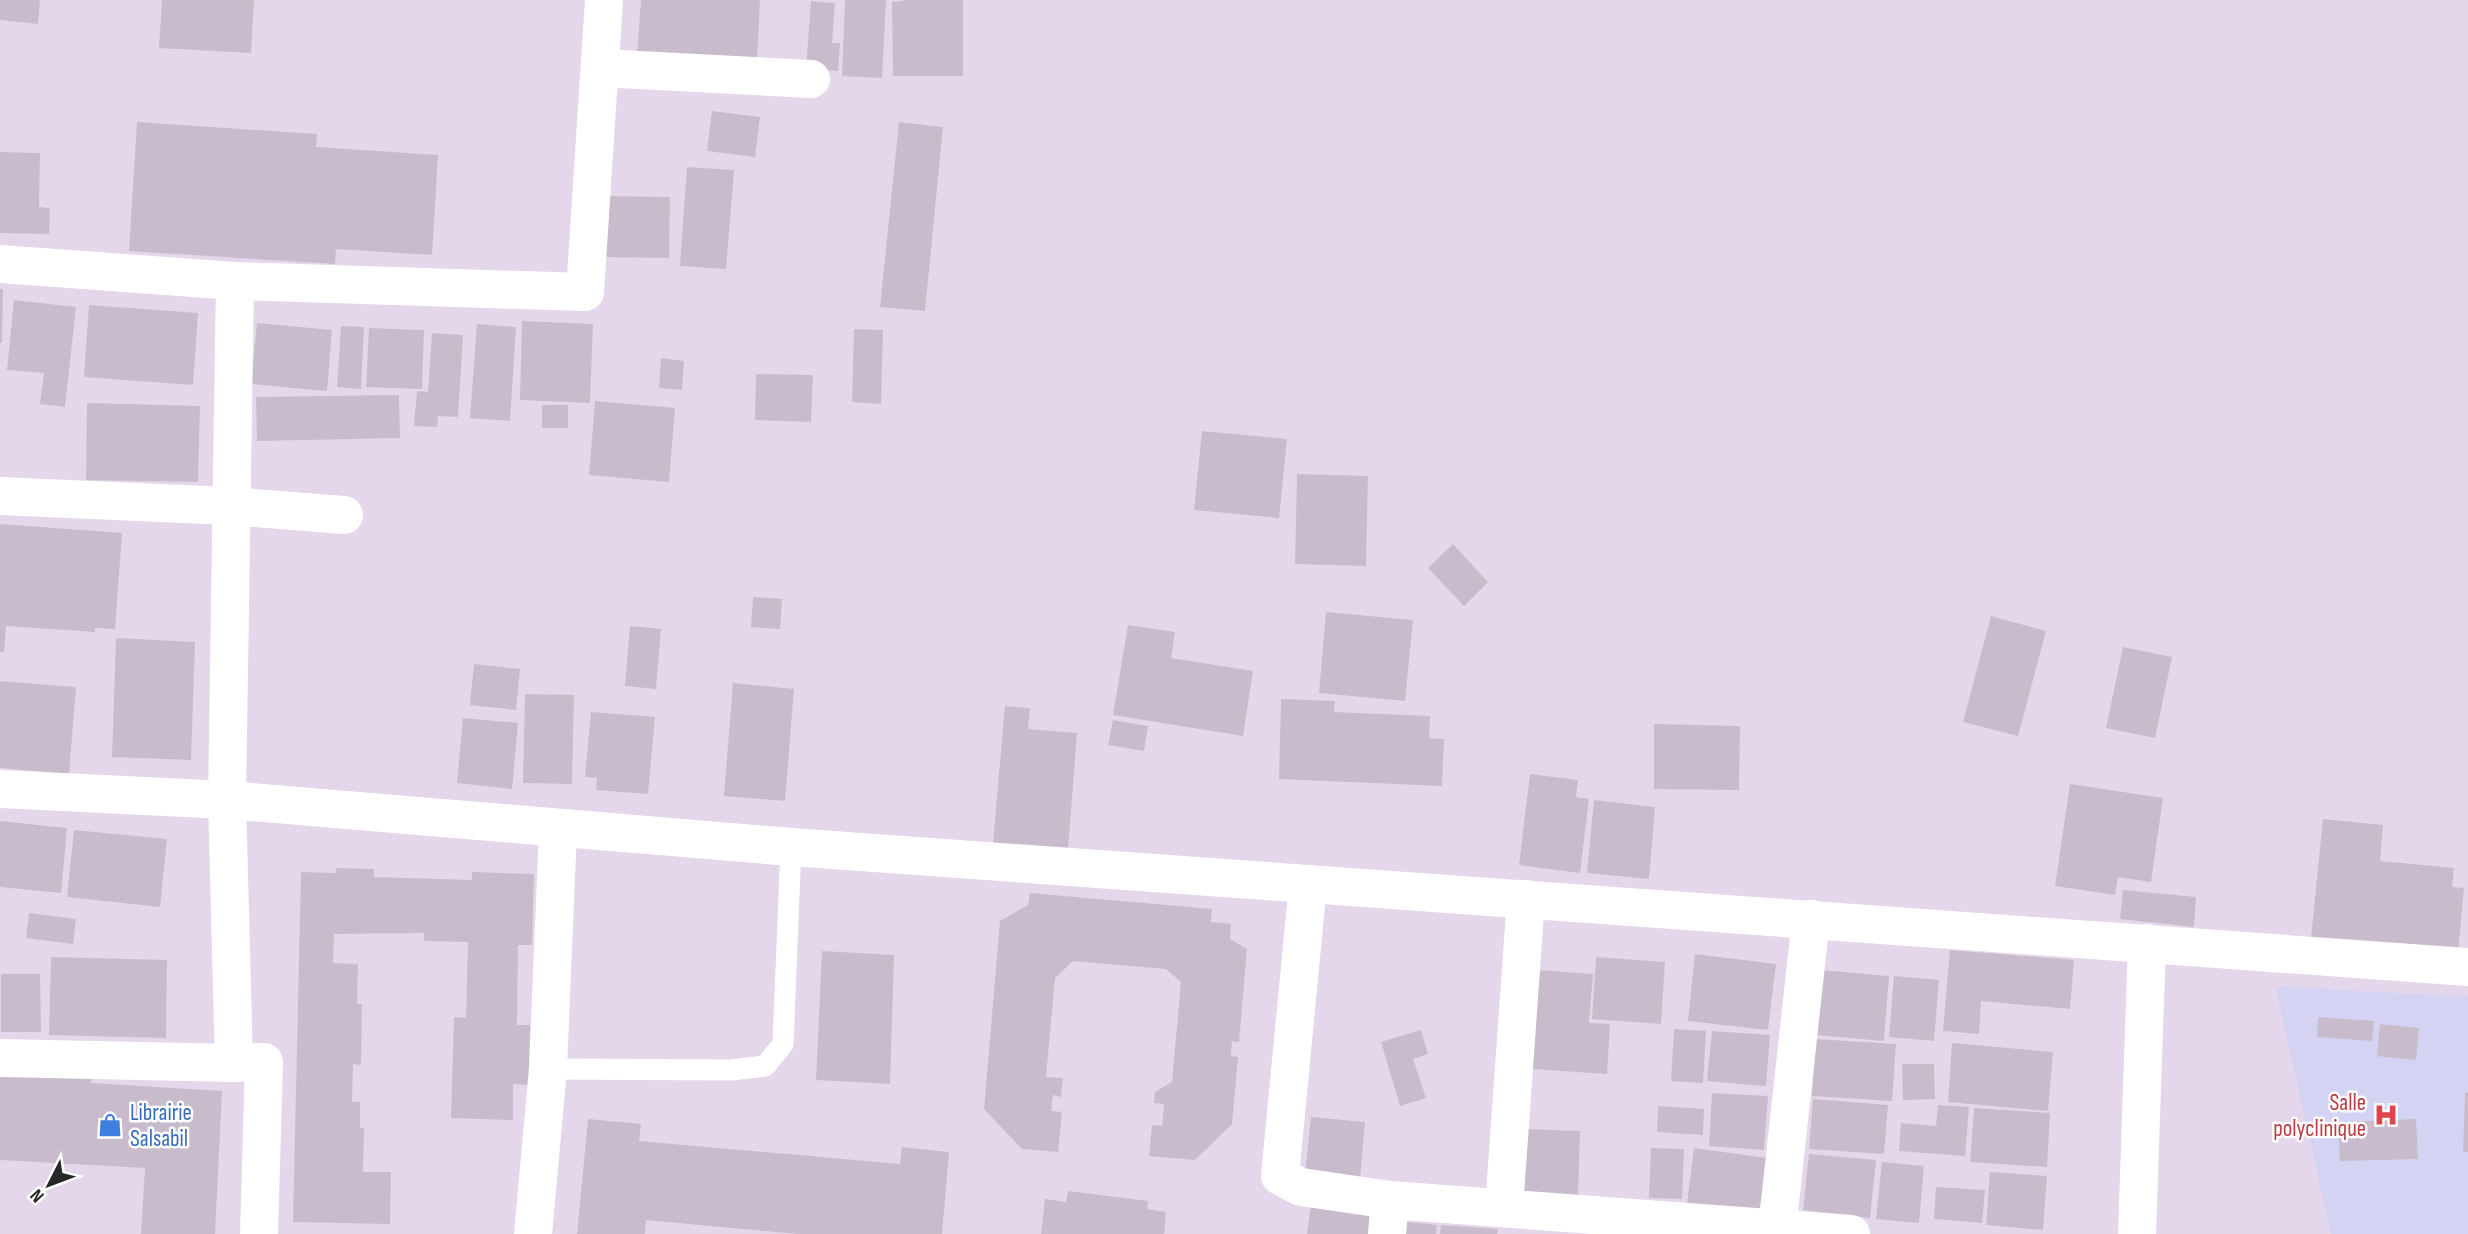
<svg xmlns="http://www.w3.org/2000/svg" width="2468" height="1234" font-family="'Sofia Sans Condensed',sans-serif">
<rect width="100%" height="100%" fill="#e4d7eb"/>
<!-- medical -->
<polygon fill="#d5d3f3" points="2275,986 2468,997 2468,1234 2331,1234"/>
<!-- building -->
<g fill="#c8bccc">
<polygon points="0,0 40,0 38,24 0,20"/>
<polygon points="162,0 254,0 251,53 159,48"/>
<polygon points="641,0 760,0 757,61 637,55"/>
<polygon points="845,0 886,0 882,78 842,76"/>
<polygon points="909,0 963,0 963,76 893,76 892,2"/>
<polygon points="811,1 835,3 832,43 840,43 838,71 806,69"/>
<polygon points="712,111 760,117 755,157 707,151"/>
<polygon points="137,122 317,134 316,147 438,155 432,255 336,249 335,264 129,251"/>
<polygon points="899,122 943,127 925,311 880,307"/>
<polygon points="0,152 40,153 39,207 50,208 49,234 0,233"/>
<polygon points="687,167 734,170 726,269 680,266"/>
<polygon points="601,196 670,197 669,258 600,257"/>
<polygon points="0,289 3,289 2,343 0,343"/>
<polygon points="14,300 76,307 65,407 40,404 44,373 7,370"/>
<polygon points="89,305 198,313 193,385 84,377"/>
<polygon points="522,321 593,324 590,403 520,400"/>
<polygon points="257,323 332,330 327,391 251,384"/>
<polygon points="477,324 516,327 510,421 470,418"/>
<polygon points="341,326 364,327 361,389 337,387"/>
<polygon points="369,328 424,330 422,389 366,387"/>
<polygon points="854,329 883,330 881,404 852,402"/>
<polygon points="432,333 463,335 458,417 438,416 437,427 414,426 417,391 428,392"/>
<polygon points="661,358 684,361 682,390 659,388"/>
<polygon points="756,374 813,375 811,422 755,420"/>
<polygon points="399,395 400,438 257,441 256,397"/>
<polygon points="595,401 675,408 669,482 589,475"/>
<polygon points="87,403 200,406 198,482 86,480"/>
<rect x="542" y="405" width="26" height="23"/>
<polygon points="1202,431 1287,439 1279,518 1194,510"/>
<polygon points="1297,474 1368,476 1366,566 1295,564"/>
<polygon points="0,524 122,533 115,629 95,628 95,632 6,626 4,652 0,652"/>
<polygon points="1453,544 1488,582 1464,606 1428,568"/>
<polygon points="753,597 782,599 780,629 751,627"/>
<polygon points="1326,612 1413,620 1405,701 1319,693"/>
<polygon points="1991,616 2046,631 2018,736 1963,722"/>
<polygon points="1128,625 1175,632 1171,658 1253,671 1243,736 1113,715"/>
<polygon points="630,626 661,629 656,689 625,686"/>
<polygon points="116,638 195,642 191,760 112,757"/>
<polygon points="2123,647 2172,657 2155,738 2106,728"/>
<polygon points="474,664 520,669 516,710 470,705"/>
<polygon points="0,681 76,687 69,774 0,768"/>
<polygon points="733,683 794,689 785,801 724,796"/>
<polygon points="525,694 574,695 572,784 523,783"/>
<polygon points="1281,699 1335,701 1334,712 1430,716 1429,738 1444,739 1442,786 1279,779"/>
<polygon points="1005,706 1030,708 1028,729 1077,733 1068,850 993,843"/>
<polygon points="591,712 655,717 648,794 596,790 597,778 585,777"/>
<polygon points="463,718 518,723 512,789 457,783"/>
<polygon points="1113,720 1148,726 1144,751 1108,745"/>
<polygon points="1654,724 1740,726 1739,790 1654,789"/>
<polygon points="1530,774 1578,780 1576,797 1589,799 1580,873 1519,865"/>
<polygon points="2070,784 2163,798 2151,882 2118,877 2115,895 2055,886"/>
<polygon points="1594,800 1655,807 1649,879 1587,873"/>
<polygon points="2323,819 2383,825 2380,861 2454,868 2452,887 2464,888 2458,952 2311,938"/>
<polygon points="0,821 67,828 61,893 0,887"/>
<polygon points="74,830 167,839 160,907 67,897"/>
<polygon points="336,868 374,869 374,877 472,880 472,872 534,874 532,945 518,945 517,1025 530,1025 529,1085 513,1084 513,1120 451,1118 454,1017 466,1018 468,942 424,941 424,933 334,934 333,963 358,964 357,1004 362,1004 361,1065 353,1064 352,1102 360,1102 360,1128 364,1128 363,1172 391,1172 390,1224 293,1222 301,872 336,873"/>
<polygon points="2123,890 2196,897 2194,927 2120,919"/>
<polygon points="1030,893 1212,909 1211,922 1231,924 1230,939 1247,949 1239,1042 1232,1041 1231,1056 1238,1057 1232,1124 1195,1160 1149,1156 1152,1125 1162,1126 1164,1104 1154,1103 1155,1092 1172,1082 1181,982 1166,969 1073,961 1055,978 1046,1077 1063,1078 1061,1097 1053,1095 1051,1111 1062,1112 1058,1152 1022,1149 984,1109 1000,921 1028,905"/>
<polygon points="29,913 76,919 73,944 26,938"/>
<polygon points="1950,950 2074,960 2070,1009 1981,1001 1979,1034 1943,1031"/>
<polygon points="822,951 894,955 890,1084 816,1080"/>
<polygon points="1695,954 1776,964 1768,1030 1688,1021"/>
<polygon points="51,957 167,960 166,1038 49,1035"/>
<polygon points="1596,957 1665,962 1661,1024 1592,1019"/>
<polygon points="1539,970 1593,974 1589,1023 1610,1024 1607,1074 1532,1069"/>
<polygon points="1820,970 1889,976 1884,1041 1815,1035"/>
<polygon points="1,974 40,974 41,1032 1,1032"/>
<polygon points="1894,976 1939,980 1934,1041 1889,1037"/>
<polygon points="2318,1017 2374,1021 2372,1041 2317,1037"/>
<polygon points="2380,1024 2419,1028 2416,1060 2377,1056"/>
<polygon points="1674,1029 1706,1031 1703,1083 1671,1081"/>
<polygon points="1421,1030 1428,1054 1413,1059 1426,1098 1400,1106 1381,1042"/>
<polygon points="1712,1031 1770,1035 1766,1086 1707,1081"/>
<polygon points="1816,1039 1896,1044 1892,1101 1812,1096"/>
<polygon points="1952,1043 2053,1052 2048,1111 1948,1102"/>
<polygon points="1902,1064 1934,1064 1935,1099 1903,1100"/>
<polygon points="0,1066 91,1071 91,1083 222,1091 215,1234 141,1234 145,1168 0,1160"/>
<polygon points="1712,1093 1768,1096 1764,1150 1709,1146"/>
<polygon points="2465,1093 2468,1093 2468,1152 2463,1152"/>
<polygon points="1813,1099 1888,1105 1884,1154 1809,1149"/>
<polygon points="1938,1105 1969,1107 1965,1156 1899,1151 1901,1123 1936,1126"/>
<polygon points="1658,1106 1704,1109 1703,1135 1657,1132"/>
<polygon points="1974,1108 2050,1113 2047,1167 1970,1162"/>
<polygon points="1311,1117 1365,1122 1360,1179 1305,1174"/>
<polygon points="588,1119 641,1124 639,1141 900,1164 902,1147 949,1152 942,1234 797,1234 646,1220 645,1234 577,1234"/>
<polygon points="2416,1119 2418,1159 2340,1161 2338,1122"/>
<polygon points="1525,1129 1580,1131 1578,1196 1523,1194"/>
<polygon points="1651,1148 1684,1149 1682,1199 1649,1198"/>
<polygon points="1694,1148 1767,1158 1759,1214 1687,1204"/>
<polygon points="1809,1154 1876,1160 1870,1218 1803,1210"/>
<polygon points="1882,1162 1924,1166 1919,1223 1876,1219"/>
<polygon points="1990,1172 2047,1176 2043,1230 1986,1225"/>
<polygon points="1936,1187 1985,1190 1982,1223 1934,1219"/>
<polygon points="1068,1191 1148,1201 1147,1209 1166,1212 1164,1234 1041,1234 1045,1199 1066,1202"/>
<polygon points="1311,1204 1371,1212 1368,1234 1307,1234"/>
<polygon points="1398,1221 1437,1225 1436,1234 1397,1234"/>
<polygon points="1441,1225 1498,1229 1497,1234 1440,1234"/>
</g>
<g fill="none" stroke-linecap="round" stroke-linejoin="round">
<!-- service -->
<polyline stroke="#fff" stroke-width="21" points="548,1069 731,1070 765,1066 783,1044 791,847"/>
<!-- minor -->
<g stroke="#fff" stroke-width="38">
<polyline points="600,68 811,79"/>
<polyline points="0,264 235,281 585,292 604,0"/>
<polyline points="235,281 227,800 234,1063 264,1062 259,1234"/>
<polyline points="0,496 229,506 344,515"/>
<polyline points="1308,884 1280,1176 1301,1187 1390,1200 1851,1234"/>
<polyline points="0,1058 234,1063"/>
<polyline points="1504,1208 1526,899"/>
<polyline points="1777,1229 1811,919"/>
<polyline points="533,1234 548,1069 558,830"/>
<polyline points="1387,1234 1390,1200"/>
<polyline points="2137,1234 2147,943"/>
</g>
<!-- secondary -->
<polyline stroke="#fff" stroke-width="38" points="0,789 227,800 791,847 2468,967"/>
</g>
<!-- icons -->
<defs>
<g id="hospital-bare" transform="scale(1.89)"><path d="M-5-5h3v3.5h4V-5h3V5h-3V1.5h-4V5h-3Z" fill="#e0444e" stroke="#fff" stroke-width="2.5" paint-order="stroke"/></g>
<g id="shop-bare" transform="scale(1.89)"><path d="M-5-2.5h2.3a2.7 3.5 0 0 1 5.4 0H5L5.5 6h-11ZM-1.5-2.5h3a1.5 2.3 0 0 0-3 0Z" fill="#3f7fe0" stroke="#fff" stroke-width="2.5" paint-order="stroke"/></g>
</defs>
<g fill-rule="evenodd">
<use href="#hospital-bare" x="2386" y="1115"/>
<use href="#shop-bare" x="110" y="1125"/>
</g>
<g text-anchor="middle" stroke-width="5" stroke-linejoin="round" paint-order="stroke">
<!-- health labels -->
<g font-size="23" fill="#be3a42" stroke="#fff" text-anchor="end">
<text x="2366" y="1110">Salle<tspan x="2366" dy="26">polyclinique</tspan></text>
</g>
<!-- shop labels -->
<g font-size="23" fill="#366cbe" stroke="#fff" text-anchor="start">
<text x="130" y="1120">Librairie<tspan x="130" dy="26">Salsabil</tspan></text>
</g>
</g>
<!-- north arrow -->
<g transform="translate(49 1185) rotate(228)" stroke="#ffffff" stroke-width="5" paint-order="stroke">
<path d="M0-5L12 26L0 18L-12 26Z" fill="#272727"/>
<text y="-10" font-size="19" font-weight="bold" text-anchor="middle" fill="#272727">N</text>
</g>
</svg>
